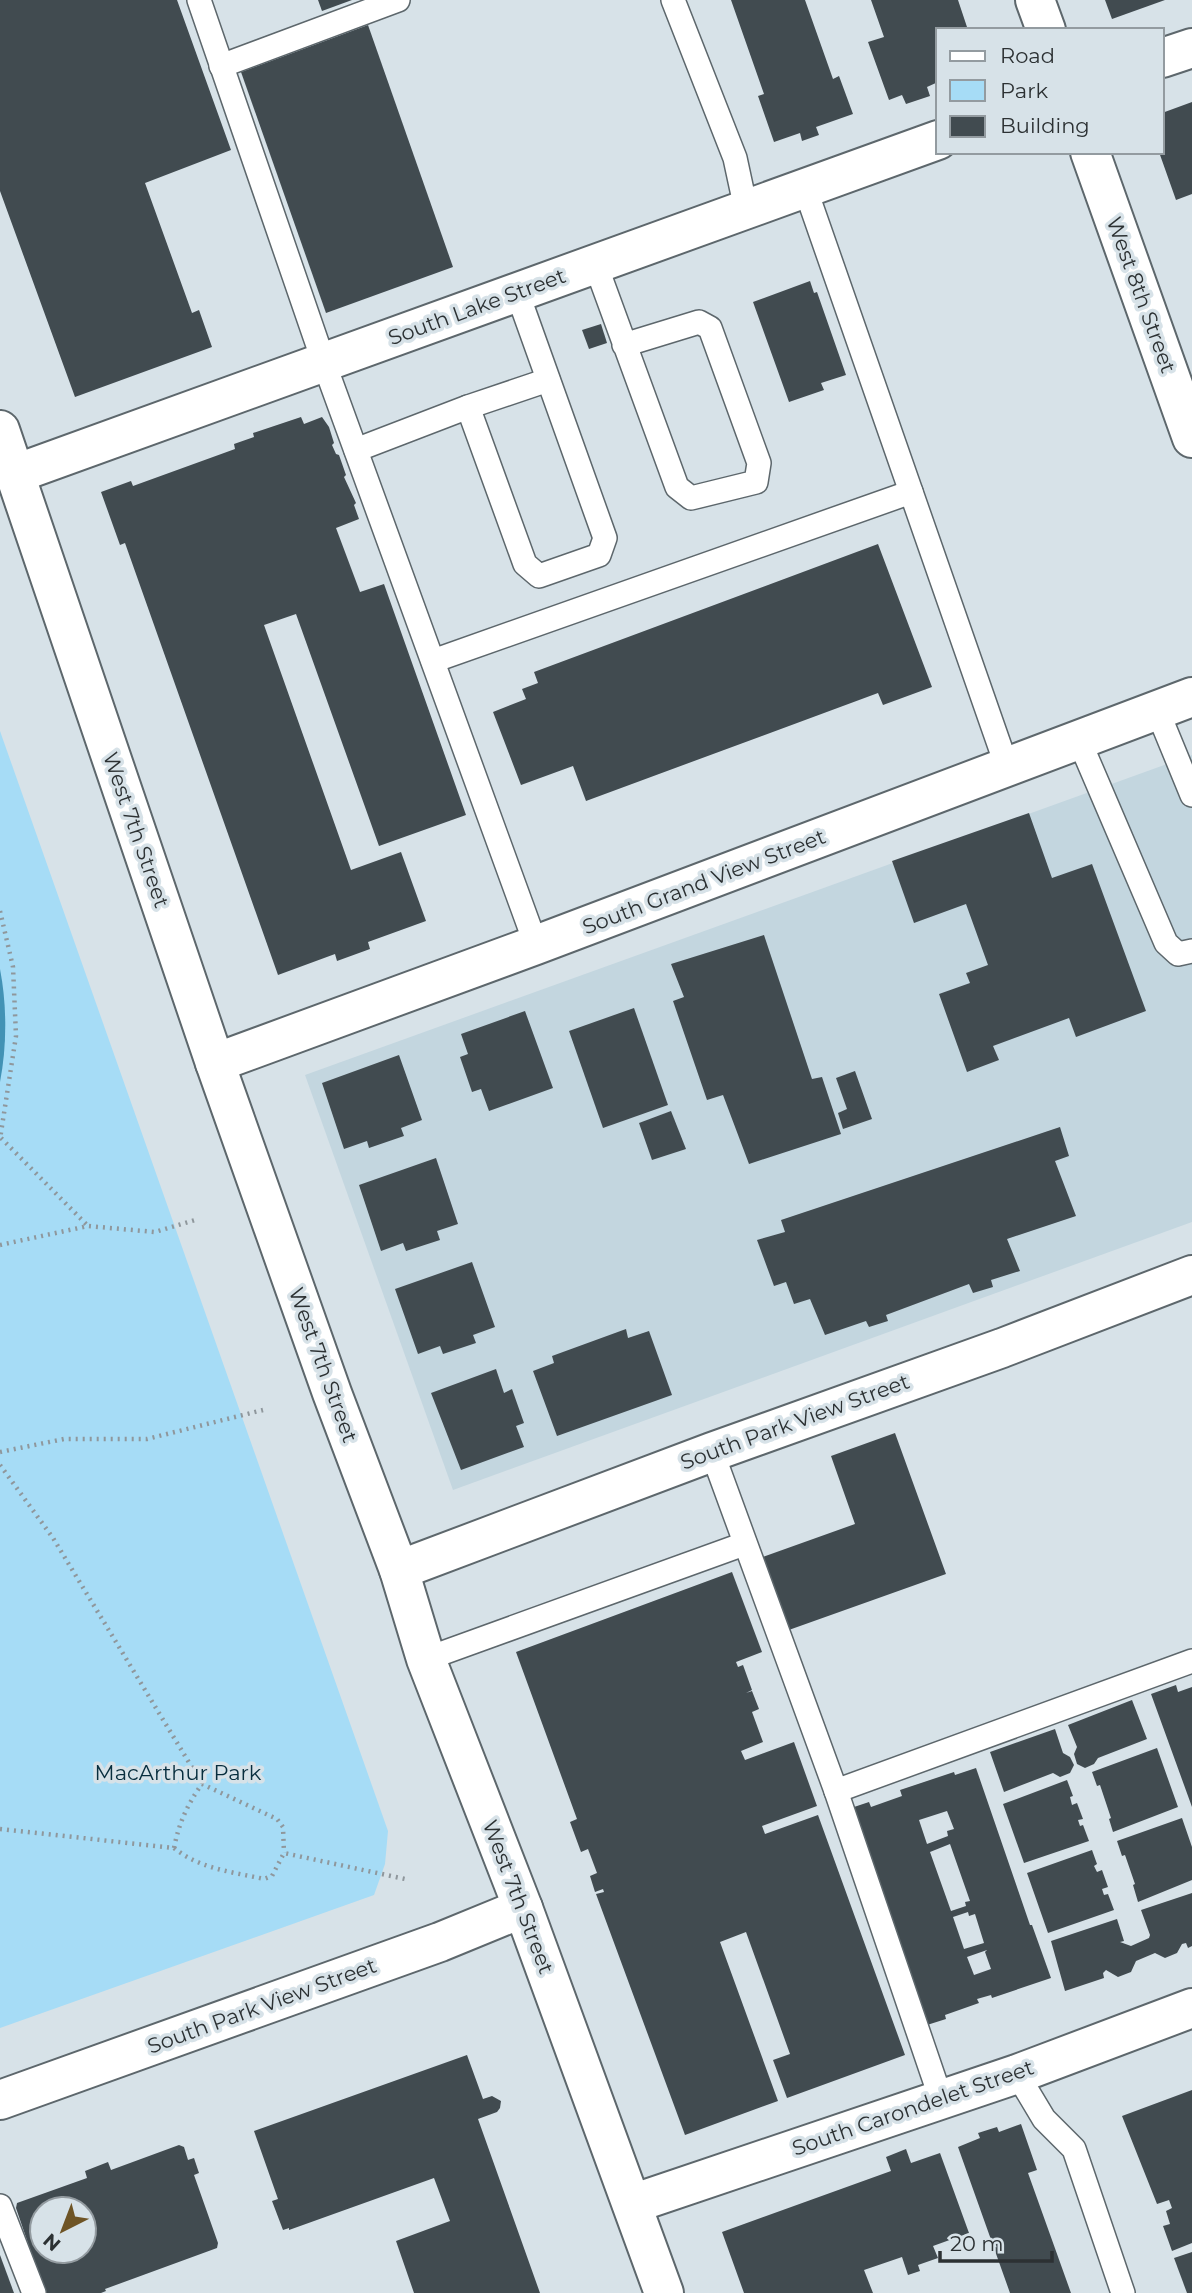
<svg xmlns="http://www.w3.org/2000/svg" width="1192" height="2293" font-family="Montserrat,sans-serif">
<rect width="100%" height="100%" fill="#d7e2e8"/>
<!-- built -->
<polygon fill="#c3d6df" points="1192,755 1192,1222 453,1490 305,1075"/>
<!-- green -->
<polygon fill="#a6dcf6" points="0,731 388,1831 385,1864 374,1895 0,2028"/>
<!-- water -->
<path fill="#4292b5" d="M0 969C7 1005 7 1046 0 1082Z"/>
<!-- building -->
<g fill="#414b50" fill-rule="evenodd">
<polygon points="0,0 177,0 231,150 145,183 192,313 199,310 212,347 75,397 0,191"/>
<polygon points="318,0 352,0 322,11"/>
<polygon points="731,0 805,0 833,79 839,76 853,114 816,127 819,135 802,141 800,133 774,142 758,96 764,94"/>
<polygon points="871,0 958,0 968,30 938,30 938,82 927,87 930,96 906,104 902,95 889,100 868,42 884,37"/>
<polygon points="1105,0 1165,0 1112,19"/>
<polygon points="368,25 453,267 326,313 241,72"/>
<polygon points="1192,102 1192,194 1176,200 1159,152 1162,152 1162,113"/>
<polygon points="810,281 814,293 817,292 846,375 821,383 824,390 789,402 753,302"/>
<polygon points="601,324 607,343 589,349 582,330"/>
<polygon points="301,417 304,424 322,417 329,427 334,443 332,445 336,454 339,455 346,475 344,477 356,503 354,505 359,519 336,528 360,592 384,584 466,815 379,846 296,614 264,625 351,870 401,852 426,921 368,942 370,949 337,961 335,954 278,975 125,543 120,545 101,492 131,481 133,486 235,449 234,444 254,437 253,433"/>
<polygon points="878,544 932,687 883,705 878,693 586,801 573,766 521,785 493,712 526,699 522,689 538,683 534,672"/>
<polygon points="1029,813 1052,878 1092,864 1146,1011 1076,1037 1069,1018 993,1046 999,1060 967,1072 939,994 970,983 966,973 988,965 966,904 914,923 892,861"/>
<polygon points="764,935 812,1079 822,1077 841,1134 749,1164 723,1095 707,1100 673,1001 684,997 671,964"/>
<polygon points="634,1008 668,1105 603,1128 569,1031"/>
<polygon points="525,1011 553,1088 489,1111 481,1089 472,1092 460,1057 468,1054 461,1034"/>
<polygon points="399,1055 422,1120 401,1128 404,1136 369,1148 367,1141 344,1149 322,1083"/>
<polygon points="855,1071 872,1119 843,1129 838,1113 847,1109 836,1078"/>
<polygon points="671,1111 686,1149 652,1160 639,1123"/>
<polygon points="1060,1127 1069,1156 1055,1161 1076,1216 1007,1239 1020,1271 991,1280 993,1287 973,1293 969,1284 886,1315 888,1321 869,1327 866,1321 825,1335 810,1299 794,1304 786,1282 774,1286 757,1240 785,1232 781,1220"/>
<polygon points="436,1158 458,1224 437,1231 440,1240 406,1251 403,1243 381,1251 359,1185"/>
<polygon points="472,1262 495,1327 473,1335 476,1343 443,1354 440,1346 418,1354 395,1289"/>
<polygon points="626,1329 628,1338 649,1331 672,1395 557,1436 533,1371 554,1363 552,1356"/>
<polygon points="496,1369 504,1393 512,1389 524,1423 516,1426 524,1447 461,1470 431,1393"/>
<polygon points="895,1433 946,1574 786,1631 760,1558 855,1524 831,1456"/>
<polygon points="732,1572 762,1652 736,1662 738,1667 743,1665 752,1690 746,1693 752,1691 759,1709 752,1712 763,1742 741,1751 745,1760 794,1742 817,1806 762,1826 765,1834 818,1815 905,2055 787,2098 773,2060 790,2054 746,1932 720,1942 778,2101 685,2135 596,1894 604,1892 603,1889 595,1892 590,1876 597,1873 588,1849 581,1852 570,1822 577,1819 516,1652"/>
<polygon points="1176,1685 1178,1692 1192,1687 1192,1807 1151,1694"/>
<polygon points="1132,1700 1147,1739 1098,1758 1094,1764 1085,1768 1077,1764 1074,1754 1077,1747 1068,1725"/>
<polygon points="1055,1729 1063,1753 1070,1757 1074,1765 1070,1773 1060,1777 1053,1773 1004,1792 990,1752"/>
<polygon points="1157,1748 1178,1807 1113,1832 1109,1819 1111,1818 1100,1785 1097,1786 1092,1772"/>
<path d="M976 1768 1030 1925H1032L1051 1978 992 1998 991 1995 977 1999 979 2003 945 2015 946 2019 927 2025 851 1808 869 1802 871 1807 902 1796 900 1790 954 1772 955 1775ZM947 1811 954 1829 947 1831 948 1836 927 1844 919 1820ZM950 1844 970 1901 965 1902 966 1906 951 1911 930 1852ZM968 1912 969 1916 975 1914 984 1943 964 1949 953 1917ZM987 1950 985 1952 991 1969 974 1975 967 1957Z"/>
<polygon points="1067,1780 1073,1796 1070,1797 1072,1805 1077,1803 1083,1819 1078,1820 1080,1826 1083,1825 1089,1841 1024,1863 1003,1804"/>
<polygon points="1182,1818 1192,1847 1192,1880 1138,1902 1133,1885 1135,1884 1125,1855 1122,1856 1117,1841"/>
<polygon points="1092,1850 1097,1864 1094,1866 1097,1872 1102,1870 1108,1887 1102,1889 1104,1895 1108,1894 1114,1910 1048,1933 1027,1873"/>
<polygon points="1192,1893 1192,1946 1188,1948 1186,1943 1182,1944 1177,1953 1165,1958 1155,1953 1136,1961 1131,1972 1118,1977 1106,1970 1103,1973 1104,1978 1065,1991 1051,1941 1117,1919 1124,1941 1120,1942 1131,1946 1149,1938 1150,1935 1141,1910"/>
<polygon points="467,2055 483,2099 492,2096 501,2101 500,2108 497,2112 478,2119 540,2293 414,2293 396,2241 450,2221 434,2178 289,2230 289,2228 283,2230 272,2201 278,2199 254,2131"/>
<polygon points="1192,2090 1192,2243 1172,2251 1163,2226 1170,2224 1166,2211 1172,2208 1169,2200 1157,2204 1122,2116"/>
<polygon points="1021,2124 1037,2170 1028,2173 1071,2293 1010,2293 958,2147 980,2138 978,2133 997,2127 999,2132"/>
<path d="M179 2145 184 2147 188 2160 194 2158 199 2173 194 2175 218 2243 217 2248 105 2289 106 2291 101 2293H45L16 2208 17 2203 87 2178 85 2171 108 2162 111 2170ZM42 2209H84V2251H42Z"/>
<polygon points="906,2149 911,2163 940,2153 969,2233 933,2246 938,2258 918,2265 920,2271 908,2275 902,2257 864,2270 873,2293 744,2293 722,2232 891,2171 886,2157"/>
<polygon points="1192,2252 1192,2293 1187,2293 1174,2258"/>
<polygon points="0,2255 14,2293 0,2293"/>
</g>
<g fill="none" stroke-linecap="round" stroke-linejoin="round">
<!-- lane casing -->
<g stroke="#5d676c" stroke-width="26">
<g id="lane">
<polyline points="199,0 324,363 536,945"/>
<polyline points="673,0 735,158 746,209"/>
<polyline points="221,66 398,0"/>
<polyline points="805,188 1007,767"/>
<polyline points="595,263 677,487 691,498 756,482 759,463 710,328 699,322 624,345"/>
<polyline points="468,407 525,564 539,576 599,555 605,538 517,292"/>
<polyline points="356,450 468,407 548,380"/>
<polyline points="433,661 911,492"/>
<polyline points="1157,710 1192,795"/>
<polyline points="1079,740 1166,943 1178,954 1192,951"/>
<polyline points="712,1452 836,1791 941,2099"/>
<polyline points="426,1659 744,1544"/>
<polyline points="836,1791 1192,1661"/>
<polyline points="1017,2074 1044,2119 1074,2149 1123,2293"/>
<polyline points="0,2206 34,2293"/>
</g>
</g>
<!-- street casing -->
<g stroke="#5d676c" stroke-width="42">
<g id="street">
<polyline points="1162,58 1192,48"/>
<polyline points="15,474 938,140"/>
<polyline points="215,1063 536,945 1192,697"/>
<polyline points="399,1570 712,1452 1002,1348 1192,1275"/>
<polyline points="0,2100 440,1942 523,1908"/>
<polyline points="632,2204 1017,2074 1192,2008"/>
</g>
</g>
<!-- secondary casing -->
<g stroke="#5d676c" stroke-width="42">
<g id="secondary">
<polyline points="1035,0 1046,30"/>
<polyline points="1090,152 1192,438"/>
<polyline points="0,430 215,1063 332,1393 399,1570 426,1659 523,1908 664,2293"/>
</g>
</g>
<!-- path -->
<g stroke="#8f979c" stroke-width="4.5" stroke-dasharray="2 5" stroke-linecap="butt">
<polyline points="0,911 13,967 16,1036 0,1139"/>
<polyline points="1,1138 88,1226"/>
<polyline points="0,1245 88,1226 155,1232 195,1220"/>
<polyline points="0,1452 64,1439 147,1439 263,1410"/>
<polyline points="0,1465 53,1538 202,1784"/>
<path d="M0 1829 174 1848C200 1869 233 1872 264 1879L272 1876 284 1853 405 1879"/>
<path d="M174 1848C179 1823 187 1805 202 1784L277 1819 283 1827 284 1853"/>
</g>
<!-- lane -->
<use href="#lane" stroke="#fff" stroke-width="23"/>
<!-- street -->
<use href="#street" stroke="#fff" stroke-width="38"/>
<!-- secondary -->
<use href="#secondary" stroke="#fff" stroke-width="38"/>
</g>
<g text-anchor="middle" stroke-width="7" stroke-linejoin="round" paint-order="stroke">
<!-- street labels -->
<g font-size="21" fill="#2c3133" stroke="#d7e2e8">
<text transform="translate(1141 295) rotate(70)" y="7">West 8th Street</text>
<text transform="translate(477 307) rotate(-20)" y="7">South Lake Street</text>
<text transform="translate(136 830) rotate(71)" y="7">West 7th Street</text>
<text transform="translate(704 882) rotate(-21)" y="7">South Grand View Street</text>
<text transform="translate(323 1365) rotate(70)" y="7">West 7th Street</text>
<text transform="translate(795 1422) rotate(-20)" y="7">South Park View Street</text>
<text transform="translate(518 1897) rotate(69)" y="7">West 7th Street</text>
<text transform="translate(262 2006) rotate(-20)" y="7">South Park View Street</text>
<text transform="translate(913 2108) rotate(-19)" y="7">South Carondelet Street</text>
</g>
<!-- park labels -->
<g font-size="21" fill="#082e3e" stroke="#d7e2e8">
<text x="178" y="1780">MacArthur Park</text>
</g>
</g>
<!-- legend -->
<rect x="936" y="28" width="228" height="126" fill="#d7e2e8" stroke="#939ba0" stroke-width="2"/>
<rect x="950" y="51" width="35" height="10" fill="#ffffff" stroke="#939ba0" stroke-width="2"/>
<text x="1000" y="63" font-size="21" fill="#2c3133">Road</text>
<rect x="950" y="80" width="35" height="21" fill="#a6dcf6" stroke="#939ba0" stroke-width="2"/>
<text x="1000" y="98" font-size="21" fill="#2c3133">Park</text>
<rect x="950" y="116" width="35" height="21" fill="#414b50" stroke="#939ba0" stroke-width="2"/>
<text x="1000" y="133" font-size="21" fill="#2c3133">Building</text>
<!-- north arrow -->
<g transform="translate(63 2230) rotate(222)"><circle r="33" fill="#d7e2e8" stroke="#939ba0" stroke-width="2"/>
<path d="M0-5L12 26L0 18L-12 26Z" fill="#6e5425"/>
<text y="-10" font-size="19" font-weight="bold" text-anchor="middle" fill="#2c3133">N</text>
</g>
<!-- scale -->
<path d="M940 2251v10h112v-10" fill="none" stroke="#2c3133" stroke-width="3.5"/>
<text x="950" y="2251" font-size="21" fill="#2c3133" stroke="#d7e2e8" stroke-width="5" paint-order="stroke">20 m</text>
</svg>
